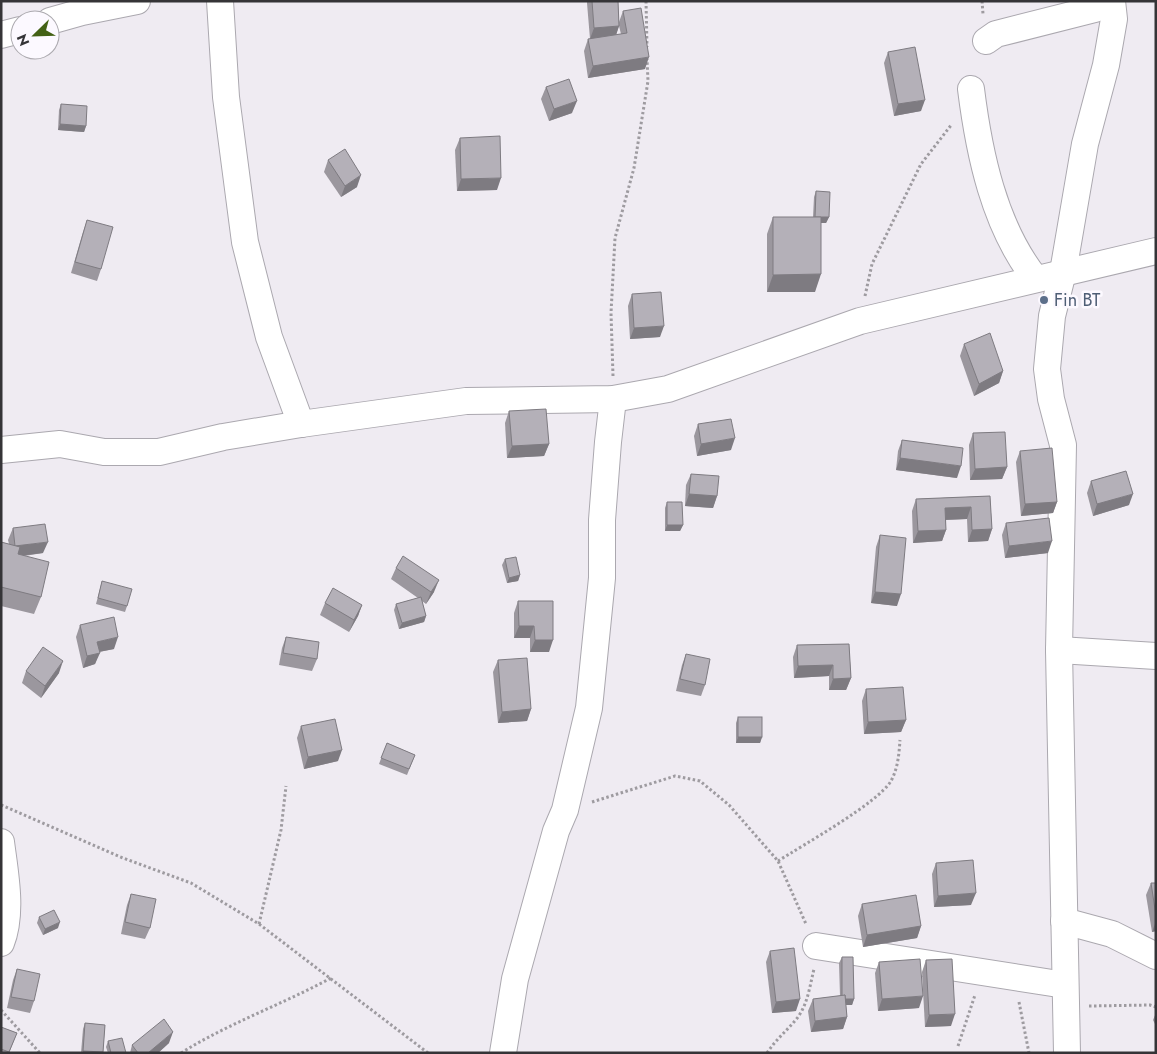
<svg xmlns="http://www.w3.org/2000/svg" width="1157" height="1054" font-family="Jost,sans-serif">
<rect width="100%" height="100%" fill="#efebf2"/>
<g fill="none" stroke-linecap="round" stroke-linejoin="round">
<!-- minor casing -->
<g stroke="#aba8af" stroke-width="28">
<g id="minor">
<polyline points="220,1 226,97 245,242 269,337 301,424"/>
<polyline points="50,21 82,12 137,1"/>
<polyline points="1,35 20,30"/>
<polyline points="986,41 996,34 1095,9 1109,1"/>
<path d="M971 89C979 153 994 226 1035 278"/>
<polyline points="1,450 60,444 104,452 159,452 223,437 301,424 466,401 613,399 668,389 860,321 1156,251"/>
<polyline points="1059,650 1156,656"/>
<path d="M1 842C5 873 13 913 1 943"/>
<polyline points="1064,921 1112,934 1156,956"/>
<polyline points="816,946 1065,985"/>
<polyline points="503,1053 515,979 556,831 565,810 589,708 602,578 602,520 608,442 613,399"/>
<polyline points="1067,1053 1059,650 1063,445 1051,399 1047,369 1052,316 1063,272 1085,144 1106,65 1114,19 1112,1"/>
</g>
</g>
<!-- path -->
<g stroke="#9e9ba0" stroke-width="3" stroke-dasharray="2.5 2.5" stroke-linecap="butt">
<polyline points="646,1 647,47"/>
<polyline points="982,1 983,14"/>
<polyline points="865,296 872,264 921,164 952,124"/>
<polyline points="613,376 611,313 615,238 634,168 648,81 647,59"/>
<polyline points="592,802 675,776 700,781 729,805 778,861 806,924"/>
<polyline points="1,805 123,858 191,883 259,924 428,1053"/>
<path d="M778 861C803 845 878 803 891 781 898 768 899 754 900 740"/>
<polyline points="259,924 281,830 286,786"/>
<polyline points="1019,1002 1029,1053"/>
<polyline points="1089,1006 1150,1005 1156,1007"/>
<polyline points="1,1010 40,1053"/>
<polyline points="958,1046 975,995"/>
<path d="M181 1053C229 1023 281 1005 331 978"/>
<path d="M767 1053C776 1039 788 1030 798 1017 808 1003 810 985 814 969"/>
</g>
<!-- minor -->
<use href="#minor" stroke="#fff" stroke-width="26"/>
</g>
<!-- wall -->
<g fill="#9b979e" fill-rule="evenodd">
<path d="M587 1H618L619 22 623 11 645 69 588 78 584 51 588 39H590L587 3ZM619 26 621 34 616 35Z"/>
<polygon points="888,52 921,111 894,116 884,63"/>
<polygon points="546,87 572,113 549,121 541,99"/>
<polygon points="61,104 86,126 84,132 58,130 59,110"/>
<polygon points="460,138 497,190 457,191 455,150"/>
<polygon points="328,160 357,187 341,197 324,172"/>
<polygon points="816,191 829,217 826,223 821,223 815,292 767,292 767,234 773,217 813,217 814,197"/>
<polygon points="87,220 101,269 97,281 71,273 83,232"/>
<polygon points="632,294 660,337 630,339 628,306"/>
<polygon points="964,344 1003,371 999,383 974,396 960,356"/>
<polygon points="509,411 549,444 544,456 507,458 505,423"/>
<polygon points="698,424 731,450 697,456 694,436"/>
<polygon points="973,433 1007,467 1002,479 970,480 969,445"/>
<polygon points="902,440 957,478 896,470 898,451"/>
<polygon points="1020,451 1057,502 1053,513 1021,516 1016,462"/>
<polygon points="691,474 717,496 713,508 685,506 686,485"/>
<polygon points="1091,481 1129,505 1093,516 1087,493"/>
<polygon points="990,496 992,529 988,541 968,542 967,519 946,520 946,530 942,541 913,543 912,511 916,499"/>
<polygon points="667,502 683,525 680,531 665,531 665,508"/>
<polygon points="1006,523 1048,553 1005,558 1002,535"/>
<polygon points="13,528 43,553 24,556 41,597 34,614 1,606 1,542 9,544 8,540"/>
<polygon points="880,535 897,606 871,603 876,547"/>
<polygon points="505,559 520,575 518,581 507,583 502,565"/>
<polygon points="396,568 434,592 426,604 422,601 426,616 424,622 399,629 394,610 396,604 418,598 391,579"/>
<polygon points="102,581 127,606 125,612 96,604"/>
<polygon points="518,601 553,601 549,652 530,652 530,638 514,638 514,613"/>
<polygon points="325,603 362,605 358,616 349,632 320,615"/>
<polygon points="80,625 114,649 99,652 95,664 83,668 76,637"/>
<polygon points="286,637 317,659 312,671 279,665 282,648"/>
<polygon points="849,644 851,678 846,690 829,690 829,676 794,678 793,657 797,645"/>
<polygon points="686,654 705,685 701,696 676,691 682,665"/>
<polygon points="498,660 531,709 527,721 498,723 493,672"/>
<polygon points="26,671 59,673 41,698 22,683"/>
<polygon points="866,689 906,720 901,732 864,734 862,701"/>
<polygon points="738,717 762,737 760,743 736,743 736,723"/>
<polygon points="301,726 338,761 304,769 297,738"/>
<polygon points="387,743 415,755 407,775 379,764"/>
<polygon points="936,863 971,905 934,907 932,874"/>
<polygon points="1151,883 1156,883 1156,931 1152,932 1146,895"/>
<polygon points="131,894 150,928 145,939 121,934 127,905"/>
<polygon points="862,904 921,926 917,938 863,947 858,916"/>
<polygon points="39,917 58,928 43,935 37,923"/>
<polygon points="770,951 796,1011 772,1013 766,962"/>
<polygon points="842,957 854,999 852,1005 846,1005 847,1017 843,1029 811,1032 808,1011 813,999 840,996 839,963"/>
<polygon points="926,960 951,1026 925,1027 922,972"/>
<polygon points="879,962 919,1008 878,1011 875,973"/>
<polygon points="17,969 34,1001 30,1013 7,1008 13,980"/>
<polygon points="1156,1013 1156,1026 1153,1020"/>
<polygon points="85,1023 105,1025 103,1053 81,1053 83,1029"/>
<polygon points="1,1027 17,1033 9,1053 1,1053"/>
<polygon points="108,1041 126,1053 108,1053 106,1047"/>
<polygon points="169,1043 158,1053 130,1053 132,1045"/>
</g>
<!-- shaded-wall -->
<g fill="#7e7b81">
<polygon points="619,26 615,38 590,39 594,28"/>
<polygon points="649,57 645,69 588,78 593,66"/>
<polygon points="925,100 921,111 894,116 898,104"/>
<polygon points="577,101 572,113 549,121 554,109"/>
<polygon points="60,124 86,126 84,132 58,130"/>
<polygon points="361,175 357,187 341,197 345,186"/>
<polygon points="501,178 497,190 457,191 461,179"/>
<polygon points="815,217 829,217 826,223 812,223"/>
<polygon points="821,274 815,292 767,292 773,275"/>
<polygon points="664,326 660,337 630,339 634,328"/>
<polygon points="1003,371 999,383 974,396 979,384"/>
<polygon points="735,438 731,450 697,456 701,444"/>
<polygon points="549,444 544,456 507,458 512,446"/>
<polygon points="900,458 961,466 957,478 896,470"/>
<polygon points="1007,467 1002,479 970,480 975,469"/>
<polygon points="689,494 717,496 713,508 685,506"/>
<polygon points="1133,494 1129,505 1093,516 1097,504"/>
<polygon points="1057,502 1053,513 1021,516 1025,504"/>
<polygon points="971,507 967,519 941,520 945,508"/>
<polygon points="667,525 683,525 680,531 665,531"/>
<polygon points="992,529 988,541 968,542 972,530"/>
<polygon points="946,530 942,541 913,543 918,531"/>
<polygon points="1052,541 1048,553 1005,558 1009,546"/>
<polygon points="48,542 43,553 11,557 15,546"/>
<polygon points="520,575 518,581 507,583 509,578"/>
<polygon points="439,580 434,592 426,604 431,592"/>
<polygon points="875,592 901,594 897,606 871,603"/>
<polygon points="362,605 358,616 349,632 354,620"/>
<polygon points="426,616 424,622 399,629 402,623"/>
<polygon points="519,626 534,626 530,638 514,638"/>
<polygon points="118,637 114,649 93,653 97,642"/>
<polygon points="535,640 553,640 549,652 530,652"/>
<polygon points="100,653 95,664 83,668 87,656"/>
<polygon points="63,661 59,673 41,698 45,686"/>
<polygon points="833,665 829,676 794,678 798,666"/>
<polygon points="851,678 846,690 829,690 833,679"/>
<polygon points="531,709 527,721 498,723 502,712"/>
<polygon points="906,720 901,732 864,734 868,722"/>
<polygon points="738,737 762,737 760,743 736,743"/>
<polygon points="342,750 338,761 304,769 308,757"/>
<polygon points="976,893 971,905 934,907 938,896"/>
<polygon points="1156,921 1156,931 1152,932"/>
<polygon points="60,922 58,928 43,935 45,929"/>
<polygon points="921,926 917,938 863,947 867,935"/>
<polygon points="923,996 919,1008 878,1011 882,999"/>
<polygon points="800,999 796,1011 772,1013 776,1002"/>
<polygon points="842,999 854,999 852,1005 840,1005"/>
<polygon points="955,1014 951,1026 925,1027 929,1015"/>
<polygon points="847,1017 843,1029 811,1032 815,1021"/>
<polygon points="173,1032 169,1043 158,1053 148,1053"/>
<polygon points="83,1051 103,1052 83,1053"/>
</g>
<!-- building -->
<g fill="#b4b0b8" stroke="#7e7b81">
<polygon points="592,1 618,1 619,26 594,28"/>
<polygon points="641,8 649,57 593,66 588,39 627,33 623,11"/>
<polygon points="915,47 925,100 898,104 888,52"/>
<polygon points="569,79 577,101 554,109 546,87"/>
<polygon points="61,104 87,106 86,126 60,124"/>
<polygon points="500,136 501,178 461,179 460,138"/>
<polygon points="345,149 361,175 345,186 328,160"/>
<polygon points="816,191 830,192 829,217 815,217"/>
<polygon points="773,217 821,217 821,274 773,275"/>
<polygon points="87,220 113,227 101,269 75,262"/>
<polygon points="661,292 664,326 634,328 632,294"/>
<polygon points="990,333 1003,371 979,384 964,344"/>
<polygon points="546,409 549,444 512,446 509,411"/>
<polygon points="731,419 735,438 701,444 698,424"/>
<polygon points="1005,432 1007,467 975,469 973,433"/>
<polygon points="902,440 963,448 961,466 900,458"/>
<polygon points="1052,448 1057,502 1025,504 1020,451"/>
<polygon points="1126,471 1133,494 1097,504 1091,481"/>
<polygon points="691,474 719,476 717,496 689,494"/>
<polygon points="990,496 992,529 972,530 971,507 945,508 946,530 918,531 916,499"/>
<polygon points="667,502 682,502 683,525 667,525"/>
<polygon points="1049,518 1052,541 1009,546 1006,523"/>
<polygon points="45,524 48,542 15,546 13,528"/>
<polygon points="880,535 906,538 901,594 875,592"/>
<polygon points="1,542 20,547 18,554 49,562 41,597 1,587"/>
<polygon points="403,556 439,580 431,592 396,568"/>
<polygon points="516,557 520,575 509,578 505,559"/>
<polygon points="102,581 132,589 127,606 98,598"/>
<polygon points="333,588 362,605 354,620 325,603"/>
<polygon points="421,597 426,616 402,623 396,604"/>
<polygon points="518,601 553,601 553,640 535,640 534,626 519,626"/>
<polygon points="114,617 118,637 97,642 100,653 87,656 80,625"/>
<polygon points="286,637 319,642 317,659 283,653"/>
<polygon points="849,644 851,678 833,679 833,665 798,666 797,645"/>
<polygon points="43,647 63,661 45,686 26,671"/>
<polygon points="686,654 710,659 705,685 680,679"/>
<polygon points="527,658 531,709 502,712 498,660"/>
<polygon points="903,687 906,720 868,722 866,689"/>
<rect x="738" y="717" width="24" height="20"/>
<polygon points="335,719 342,750 308,757 301,726"/>
<polygon points="387,743 415,755 409,769 381,758"/>
<polygon points="973,860 976,893 938,896 936,863"/>
<polygon points="1151,883 1156,883 1156,916"/>
<polygon points="131,894 156,899 150,928 125,922"/>
<polygon points="916,895 921,926 867,935 862,904"/>
<polygon points="54,910 60,922 45,929 39,917"/>
<polygon points="794,948 800,999 776,1002 770,951"/>
<polygon points="842,957 853,957 854,999 845,999 845,995 842,996"/>
<polygon points="920,959 923,996 882,999 879,962"/>
<polygon points="952,959 955,1014 929,1015 926,960"/>
<polygon points="17,969 40,974 34,1001 11,997"/>
<polygon points="845,995 847,1017 815,1021 813,999"/>
<polygon points="164,1019 173,1032 148,1053 138,1053 132,1045"/>
<polygon points="85,1023 105,1025 103,1052 83,1051"/>
<polygon points="1,1027 17,1033 9,1052 1,1049"/>
<polygon points="122,1038 126,1053 111,1053 108,1041"/>
</g>
<!-- markers -->
<circle fill="#5c6f8a" stroke="#fcf9ff" stroke-width="2" cx="1044" cy="300" r="5"/>
<g text-anchor="middle" stroke-width="5" stroke-linejoin="round" paint-order="stroke">
<!-- service labels -->
<g font-size="18" fill="#4e5e75" stroke="#fcf9ff" text-anchor="start">
<text x="1054" y="306">Fin BT</text>
</g>
</g>
<!-- border -->
<rect width="1157" height="1054" fill="none" stroke="#353437" stroke-width="5"/>
<!-- north arrow -->
<g transform="translate(35 35) rotate(247)"><circle r="24" fill="#fcf9ff" stroke="#acaaaf"/>
<path d="M0-4L9 19L0 12L-9 19Z" fill="#436115"/>
<text y="-8" font-size="14" font-weight="bold" text-anchor="middle" fill="#353437">N</text>
</g>
</svg>
